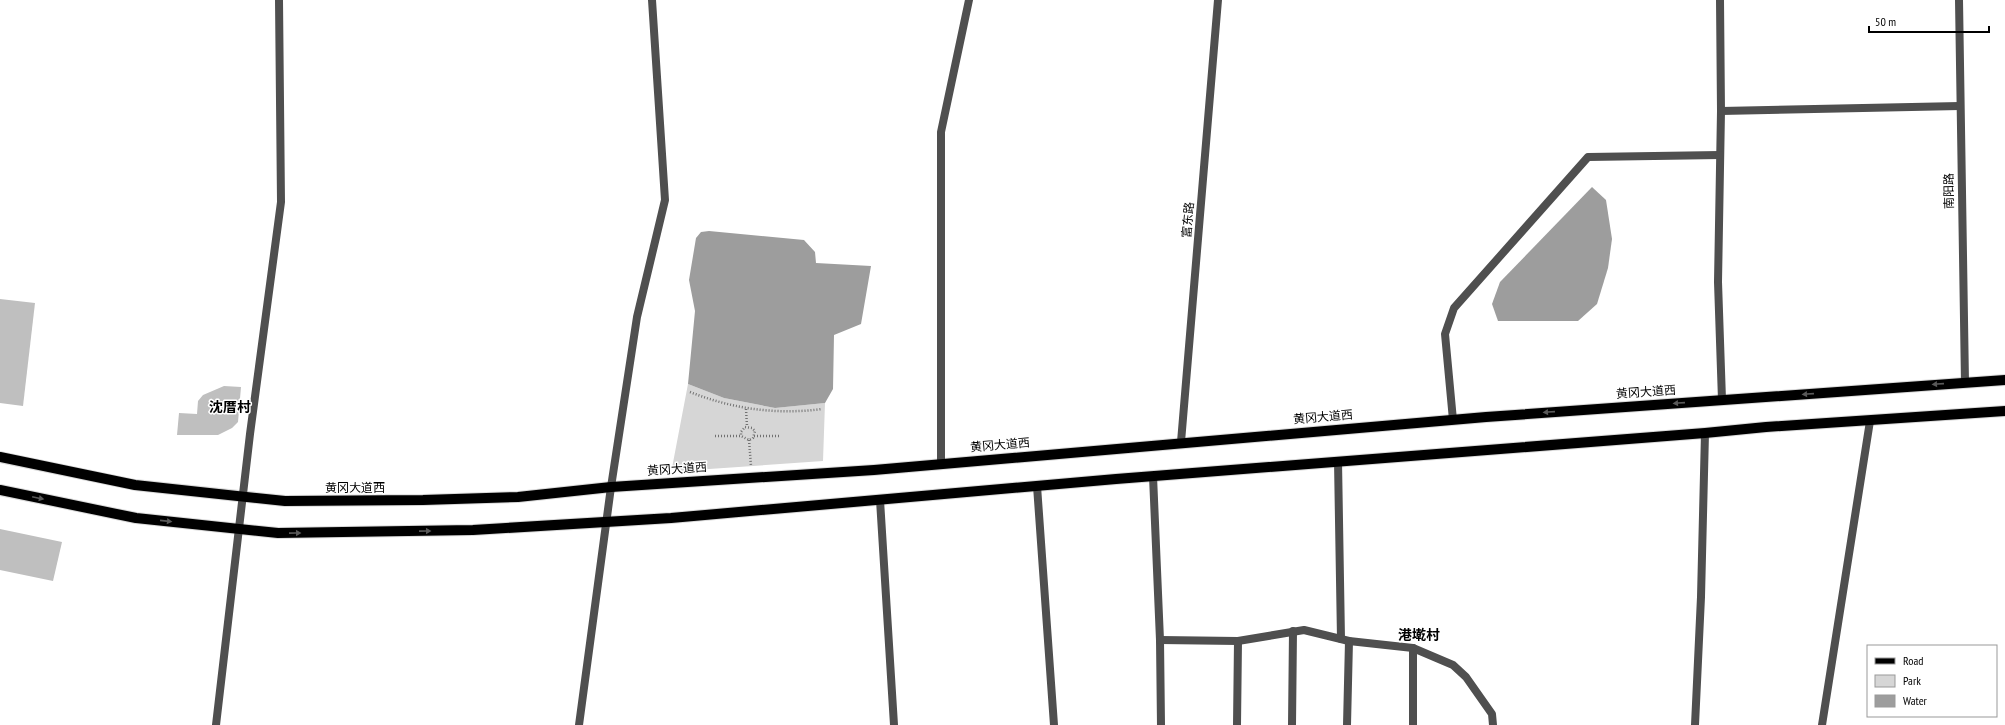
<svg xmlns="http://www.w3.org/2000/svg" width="2005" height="725" font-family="'PT Sans Narrow','Noto Sans SC',sans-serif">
<rect width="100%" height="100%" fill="#fff"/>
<!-- green -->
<polygon fill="#d6d6d6" points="688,384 724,398 775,408 825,403 823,461 680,471 672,468"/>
<!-- water -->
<g fill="#9d9d9d">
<polygon points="1592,187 1606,200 1612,239 1608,268 1597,304 1578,321 1498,321 1492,304 1500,282"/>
<polygon points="709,231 804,240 815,252 816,263 871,266 861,324 834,335 833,389 825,403 775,408 724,398 688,384 695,311 689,280 696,238 701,232"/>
</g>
<!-- building -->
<g fill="#bfbfbf">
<polygon points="0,299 35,303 23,406 0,403"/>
<polygon points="224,386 241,387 238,422 232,428 218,435 177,435 179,413 197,414 198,401 203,395"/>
<polygon points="0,529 62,542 53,581 0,570"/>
</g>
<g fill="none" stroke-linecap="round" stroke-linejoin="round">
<!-- primary casing -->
<g stroke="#dbdbdb" stroke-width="12">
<g id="primary">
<polyline points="0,457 135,485 285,501 423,500 518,497 611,487 874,470 1486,417 2005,380"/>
<polyline points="0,490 136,518 278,533 473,530 671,518 1116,479 1705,433 1766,427 2005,411"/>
</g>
</g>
<!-- path -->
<g stroke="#717171" stroke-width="2.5" stroke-dasharray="1 2" stroke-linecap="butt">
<path d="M690 392C733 409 776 415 822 409"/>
<polyline points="746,409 747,426"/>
<polyline points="715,436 741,436 749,440 753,438 755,431 752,428 745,427 741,432 741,436"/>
<polyline points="754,436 781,436"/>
<polyline points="749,440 751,466"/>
</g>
<!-- service -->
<g stroke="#4f4f4f" stroke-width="8">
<polyline points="1338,461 1341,639"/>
<polyline points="1037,486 1054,725"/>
</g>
<!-- minor -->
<g stroke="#4f4f4f" stroke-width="8">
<polyline points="1720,0 1721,111 1718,282 1722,400"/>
<polyline points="1721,111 1960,106"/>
<polyline points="1453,420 1445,334 1454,308 1588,157 1720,155"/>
<polyline points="941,464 941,132 969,0"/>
<polyline points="1153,476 1160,640 1161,725"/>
<polyline points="611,487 637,317 665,200 652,0"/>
<polyline points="880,500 894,725"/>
<polyline points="1160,640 1238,641 1304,630 1349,641 1413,648 1453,665 1466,677 1492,714 1493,725"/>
<polyline points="1413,648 1413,725"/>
<polyline points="1237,725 1238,641"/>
<polyline points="1292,725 1293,631"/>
<polyline points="1347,725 1349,641"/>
<polyline points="1695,725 1701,597 1705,433"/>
</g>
<!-- tertiary -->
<g stroke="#4f4f4f" stroke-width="8">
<polyline points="1959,0 1965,383"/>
<polyline points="1181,442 1218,0"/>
<polyline points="216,725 250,434 281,202 279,0"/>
<polyline points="579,725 611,487"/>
<polyline points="1822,725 1870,421"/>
</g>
<!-- primary -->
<use href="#primary" stroke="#000" stroke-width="10"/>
</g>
<!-- one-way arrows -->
<defs><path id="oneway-solid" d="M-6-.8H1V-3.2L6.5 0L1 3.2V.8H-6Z"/></defs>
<g fill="#595959">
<use href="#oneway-solid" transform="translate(1938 384) rotate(176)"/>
<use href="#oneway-solid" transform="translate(1808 394) rotate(176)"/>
<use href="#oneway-solid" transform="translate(1679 403) rotate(176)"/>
<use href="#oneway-solid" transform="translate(1549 412) rotate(176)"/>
<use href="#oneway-solid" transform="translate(38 498) rotate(12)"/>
<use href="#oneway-solid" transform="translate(166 521) rotate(6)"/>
<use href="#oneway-solid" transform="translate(425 531) rotate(-1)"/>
<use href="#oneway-solid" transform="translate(295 533) rotate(-1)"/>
</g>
<g text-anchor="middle" stroke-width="3" stroke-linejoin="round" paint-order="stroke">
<!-- street labels -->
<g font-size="12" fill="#000" stroke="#fff">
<text transform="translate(1949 191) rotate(-91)" y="4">南阳路</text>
<text transform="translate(1188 220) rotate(-85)" y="4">富东路</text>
<text transform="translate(1646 392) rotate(-4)" y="4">黄冈大道西</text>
<text transform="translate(1323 417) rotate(-5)" y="4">黄冈大道西</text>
<text transform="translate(1000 445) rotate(-5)" y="4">黄冈大道西</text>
<text transform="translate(677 469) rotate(-4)" y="4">黄冈大道西</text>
<text x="355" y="492">黄冈大道西</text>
</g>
<!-- quarter labels -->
<g font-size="14" font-weight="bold" fill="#000" stroke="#fff">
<text x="230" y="412">沈厝村</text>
<text x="1419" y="640">港墘村</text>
</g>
</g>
<!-- legend -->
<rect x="1867" y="645" width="130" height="72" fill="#ffffff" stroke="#999999"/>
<rect x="1875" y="658" width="20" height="6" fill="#000000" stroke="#999999"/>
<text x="1903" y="665" font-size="12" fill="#000000">Road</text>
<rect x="1875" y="675" width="20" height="12" fill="#d6d6d6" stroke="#999999"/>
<text x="1903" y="685" font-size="12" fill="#000000">Park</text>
<rect x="1875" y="695" width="20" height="12" fill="#9d9d9d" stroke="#999999"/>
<text x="1903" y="705" font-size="12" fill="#000000">Water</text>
<!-- scale -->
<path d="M1869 26v6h120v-6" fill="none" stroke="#000000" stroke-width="2"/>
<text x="1875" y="26" font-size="12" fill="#000000" stroke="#ffffff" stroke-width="3" paint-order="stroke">50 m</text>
</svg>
